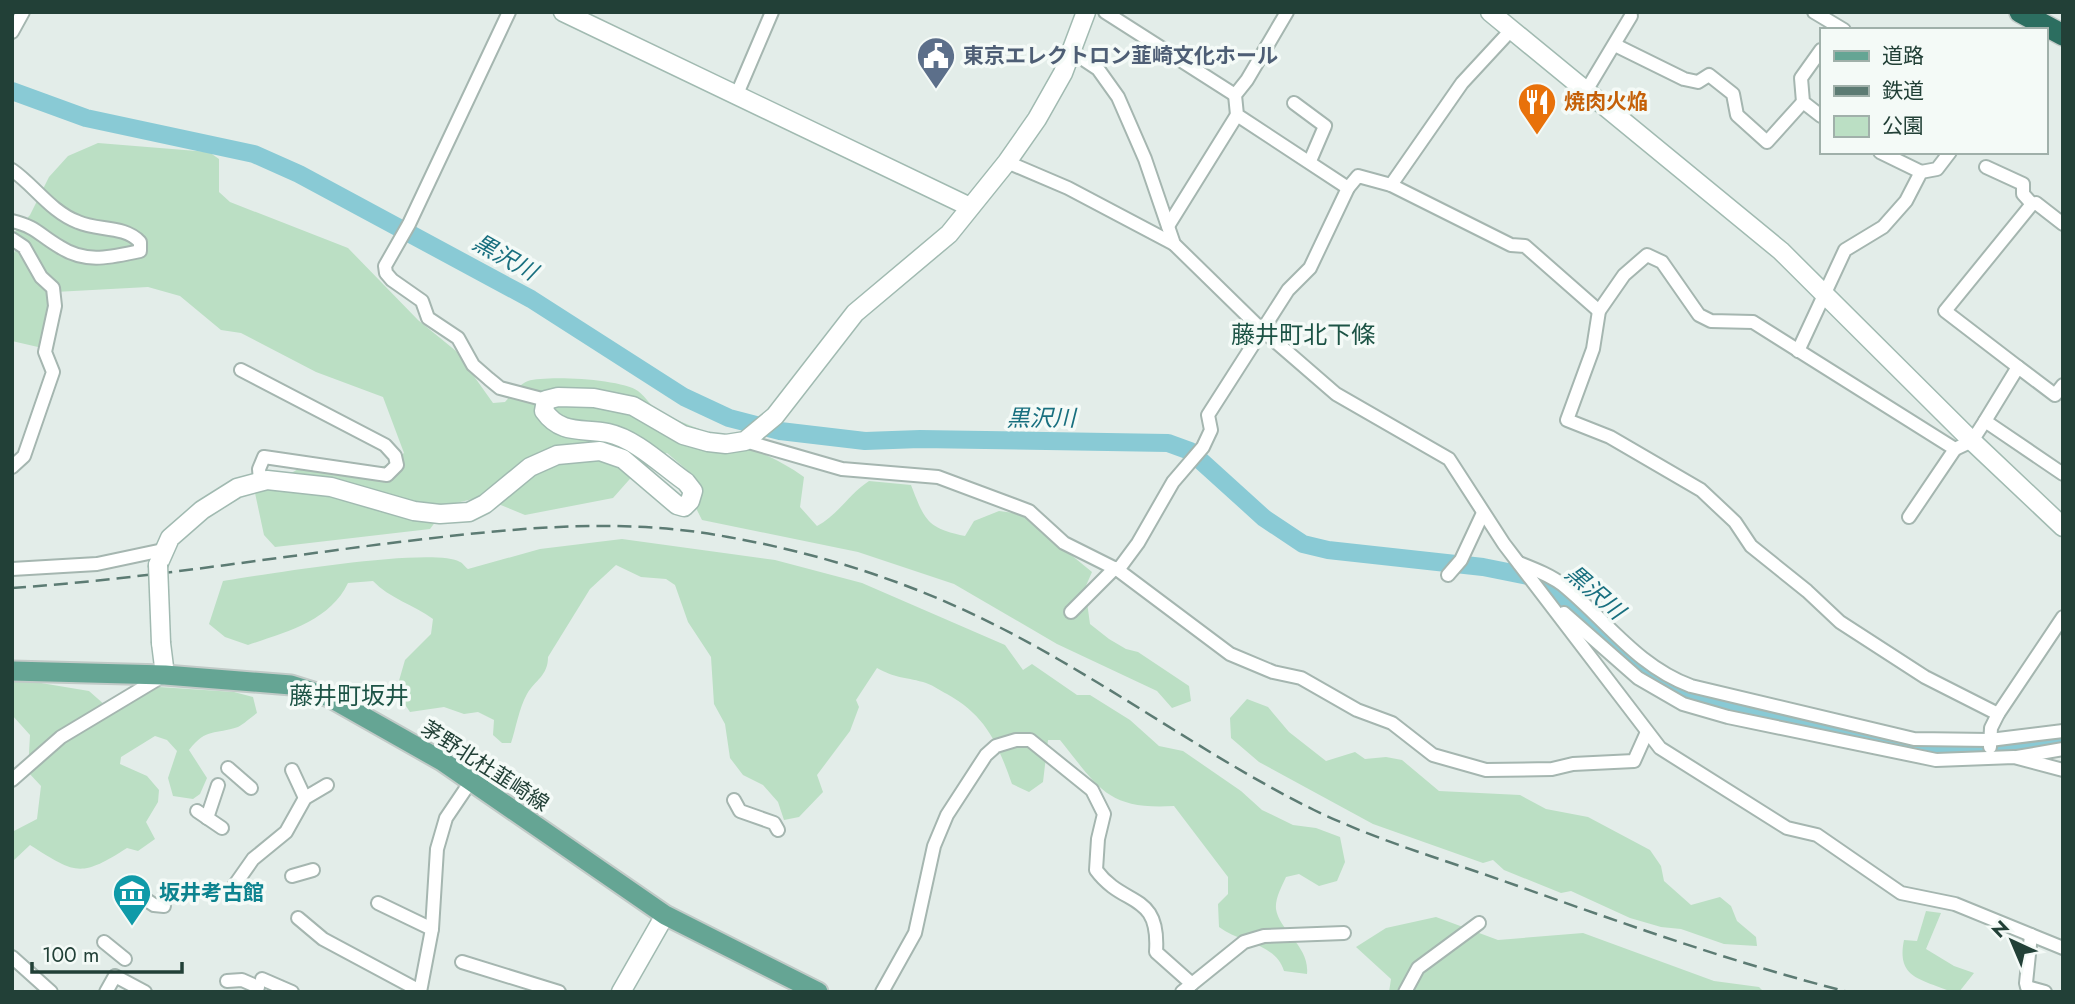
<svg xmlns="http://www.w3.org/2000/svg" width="2075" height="1004" font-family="Jost,'Noto Sans JP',sans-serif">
<rect width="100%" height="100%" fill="#e3ede9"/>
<!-- green -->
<g fill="#bbdfc4">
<path d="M98 143 209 152 219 159V192L230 202 348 248 418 320 456 351 493 403 505 402C512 395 519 384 528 381 547 375 622 379 638 391 647 398 651 407 661 413 681 423 701 428 720 439L731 437C755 451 781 460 804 477L800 507 817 526C838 515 849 494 869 481L911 485C925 521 927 528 965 536L974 521 999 511 1021 514 1092 572 1085 588 1090 624 1109 639 1126 649 1138 652 1189 686 1191 701 1172 708 1157 691 1057 644 954 584 858 552 702 520 694 504 693 475 667 453 644 463 613 498 525 515 481 497 448 505 430 529 275 547 264 535 255 493 311 462 378 468 389 464 404 453 383 397 316 372 241 333 221 330 180 296 148 287 55 292 49 299V327L38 347 12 341V259L17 244 12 235 30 215 49 177 68 156Z"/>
<path d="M622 539 775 560 862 583 1005 645 1023 670 1032 664 1077 695H1090L1130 720 1159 746 1183 751 1241 791 1262 810 1293 825 1316 828 1340 837 1345 862 1337 881 1319 886 1299 874 1286 877C1282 886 1275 898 1276 909 1279 931 1310 946 1307 974L1284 971C1276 943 1240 943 1219 927L1218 904 1228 894V877L1174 806C1107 810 1099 788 1060 740H1048L1043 782 1029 792 1012 784C997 742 986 716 947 694 939 690 931 684 923 682 904 677 895 678 877 668L856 700 859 707 850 731 817 775 823 792 799 817 784 820 778 802 763 785 743 775 730 758 725 724 714 704 711 657 688 622 675 585 666 579 641 577 616 565 590 589 548 657C548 676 535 680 527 694 519 708 516 728 511 743H502L493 735 494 720 478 712 464 714 444 707 410 712 396 691 405 660 431 634 433 619C414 605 389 598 373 581L348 583C330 621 286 632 248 645L225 637 209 624 223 581C262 575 433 546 460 562 463 563 465 567 468 569L540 549Z"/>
<path d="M17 679 89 691 114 713 159 687 234 692 253 697 257 713C251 717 244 724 238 727 215 735 207 727 189 750L207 778 200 794 193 799 173 796 168 778 177 751 167 740 155 736 121 757 120 764 147 776 159 790 158 802 146 822 155 839 138 851 127 848C80 878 76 874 30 845L12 862V832L37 819 41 786 28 772 30 735 12 715V681Z"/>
<polygon points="1247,699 1268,707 1289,732 1326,761 1355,752 1365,759 1386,757 1402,760 1439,791 1520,795 1546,809 1588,817 1650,850 1661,866 1664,881 1691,905 1720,897 1731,906 1737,921 1756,937 1757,946 1724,944 1681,929 1661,927 1630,918 1571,891 1561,893 1504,870 1493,860 1483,863 1373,824 1259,762 1231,738 1230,718"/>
<path d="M1926 911 1941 913 1926 949 1954 966 1974 973 1959 992H1952C1922 979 1896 979 1904 940L1917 941Z"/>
<polygon points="1436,917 1498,940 1583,933 1714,981 1759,987 1764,992 1389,992 1391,979 1356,947 1386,928"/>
</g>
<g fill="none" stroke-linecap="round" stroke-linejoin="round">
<!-- river -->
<polyline stroke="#89cad5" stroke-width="18" points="12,91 86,118 254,154 299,174 531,299 684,397 729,418 780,431 865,441 920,439 1168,443 1190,451 1264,518 1303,544 1328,550 1483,567 1543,579 1661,683 1687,694 1938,751 1980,749 2063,738"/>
<!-- street casing -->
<g stroke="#a5b6b0" stroke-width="16">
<g id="street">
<polyline points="509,12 409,224 385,266 386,273 392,280 422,301 428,318 458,338 473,365 489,379 500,388 546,400"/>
<polyline points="1105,12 1235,95"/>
<polyline points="1287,12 1247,80 1235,95 1237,115 1348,188"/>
<polyline points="1814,12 1844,30"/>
<polyline points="12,32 23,12"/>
<polyline points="1615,45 1684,79 1698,82 1709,75 1733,94 1737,115 1767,142 1803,102"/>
<polyline points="1821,50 1801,78 1803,102 1821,116"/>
<polyline points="1071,51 1098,69 1118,97 1145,159 1174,244 1261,329 1336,394 1449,459 1504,544 1660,748 1787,828 1817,835 1901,893 1955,904 2063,948"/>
<polyline points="1586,91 1631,16"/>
<polyline points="737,94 772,12"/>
<polyline points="1294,103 1325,126 1310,161"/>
<polyline points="1880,152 1921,172"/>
<polyline points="1007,162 1068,188 1174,244"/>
<polyline points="1986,167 2023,184 2023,194 2032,204 2036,203 2063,224"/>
<path d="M12 170C34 185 51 212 78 222 98 231 124 225 140 242V251C111 257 86 264 60 247 39 235 37 227 12 221"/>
<polyline points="1391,185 1462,83 1512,29"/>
<polyline points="1168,226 1237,115"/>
<polyline points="12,239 24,247 41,277 53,288 55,306 45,352 53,372 24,456 12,467"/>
<polyline points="1798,351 1845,250 1883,227 1906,201 1921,172 1937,169 1950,152"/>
<polyline points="2018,367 1945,311 2032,204"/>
<polyline points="241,370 385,445 395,456 397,465 387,475 264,457 259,469 260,481"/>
<polyline points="1985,421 2018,367 2055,395 2063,385"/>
<polyline points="745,441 842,469 938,477 1029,511 1064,543 1118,570 1230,654 1273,672 1301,678 1357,710 1392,723 1433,755 1486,770 1552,769 1573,764 1634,761 1647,732"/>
<polyline points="1909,517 1955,449"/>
<path d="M1519 563C1534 569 1550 575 1563 585 1607 621 1637 666 1691 686L1914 739 1990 740 2063 731"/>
<polyline points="12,569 97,564 163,550"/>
<polyline points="1118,570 1138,543 1173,482 1203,447 1211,430 1208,415 1288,290 1310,268 1348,188 1358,176 1391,185 1511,245 1525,246 1599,311"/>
<polyline points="1448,575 1461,560 1483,513"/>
<polyline points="1071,612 1115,568"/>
<polyline points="1564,613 1638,678 1683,704 1728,717 1936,760 2014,757 2063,770"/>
<polyline points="1998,714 1925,677 1840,622 1807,591 1751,546 1735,522 1701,490 1610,437 1567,420 1593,349 1599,311 1624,275 1647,255 1662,262 1699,315 1711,321 1753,322 1955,449 1972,441 1985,421 2063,474"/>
<polyline points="1990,747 1991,728 1998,714 2063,617"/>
<polyline points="2017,757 2063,749"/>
<polyline points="228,768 251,788"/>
<polyline points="292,770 305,798"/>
<polyline points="12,780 61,737 161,677"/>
<polyline points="734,800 740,811 774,823 778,830"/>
<polyline points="197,811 222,828"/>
<polyline points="207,818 218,785"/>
<polyline points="292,876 313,870"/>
<polyline points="234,886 253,859 286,832 305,798 327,785"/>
<polyline points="139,895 154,905 164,906"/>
<polyline points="378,903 432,929"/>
<polyline points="298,918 323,939 420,991"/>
<polyline points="2031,935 2026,983 2027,987 2045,992"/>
<polyline points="104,942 125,959"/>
<polyline points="12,957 51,992"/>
<polyline points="462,962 559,992"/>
<polyline points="262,979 292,992"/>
<polyline points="227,981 242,980 258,987"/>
<polyline points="106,992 115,976 145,992"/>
<polyline points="420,992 432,929 437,849 446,818 471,781"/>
<path d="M882 992 915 933 934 846 947 815 986 755 996 746 1016 740H1030L1092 790 1104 814 1098 839 1096 870C1124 908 1160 891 1156 952L1192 984"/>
<polyline points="1182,992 1244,942 1264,936 1344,933"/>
<polyline points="1405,992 1418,968 1479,923"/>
</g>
</g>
<!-- secondary casing -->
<g stroke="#a1bab1" stroke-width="21">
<g id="secondary">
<polyline points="563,12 970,207"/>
<polyline points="1490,12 1781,251 1972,441 2063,527"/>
<path d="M158 565 170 538 202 510 237 488 267 480 331 487 414 511 440 514 469 512 485 504 530 467 557 455 600 451 623 459 677 505 684 507 690 501 693 491 686 482C663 466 636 439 608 433 582 428 561 435 544 411L546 400 558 397 594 398 633 406 683 435 708 442 726 444 745 441 775 416 855 313 949 234 1007 162 1037 119 1063 73 1086 12"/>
<polyline points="161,643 165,675"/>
<polyline points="621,992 665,915"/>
</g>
</g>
<!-- primary casing -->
<g stroke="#c1cac7" stroke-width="23">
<polyline id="primary" points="12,671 165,675 291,685 329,697 442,761 665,915 818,992"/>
</g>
<!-- highway casing -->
<g stroke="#c1cac7" stroke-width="24">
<polyline id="highway" points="2020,12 2063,35"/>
</g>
<!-- street -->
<use href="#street" stroke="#fff" stroke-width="12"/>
<!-- secondary -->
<use href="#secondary" stroke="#fff" stroke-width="18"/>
<!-- primary -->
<use href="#primary" stroke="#65a594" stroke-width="19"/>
<!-- highway -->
<use href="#highway" stroke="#2c6e60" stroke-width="21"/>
<!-- rail -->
<path stroke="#5c7b73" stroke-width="2.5" stroke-dasharray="14 7" stroke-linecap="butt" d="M12 588C142 579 270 558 399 542 509 529 617 516 728 537 824 554 916 584 1003 629 1110 684 1207 757 1314 810 1378 841 1448 861 1515 885 1625 924 1734 963 1848 992"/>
<!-- secondary-bridge casing -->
<g stroke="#a1bab1" stroke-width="21" stroke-linecap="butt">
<polyline id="secondary-bridge" points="158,565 161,643"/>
</g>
<!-- secondary-bridge -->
<use href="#secondary-bridge" stroke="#fff" stroke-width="18"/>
</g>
<!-- icons -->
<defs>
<g id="civic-pin" transform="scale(2.0125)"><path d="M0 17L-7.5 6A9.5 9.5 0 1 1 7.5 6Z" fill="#5c6f8a" stroke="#f4faf7"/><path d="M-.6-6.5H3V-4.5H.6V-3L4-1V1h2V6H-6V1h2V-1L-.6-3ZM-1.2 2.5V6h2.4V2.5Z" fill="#fff"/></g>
<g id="restaurant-pin" transform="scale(2.0125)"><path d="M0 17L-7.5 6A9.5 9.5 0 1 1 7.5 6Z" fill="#e8710a" stroke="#f4faf7"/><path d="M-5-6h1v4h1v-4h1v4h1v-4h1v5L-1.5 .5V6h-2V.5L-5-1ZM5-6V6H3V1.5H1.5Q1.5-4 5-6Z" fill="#fff"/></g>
<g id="museum-pin" transform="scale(2.0125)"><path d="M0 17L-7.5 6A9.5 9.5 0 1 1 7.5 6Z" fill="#0f9aa8" stroke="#f4faf7"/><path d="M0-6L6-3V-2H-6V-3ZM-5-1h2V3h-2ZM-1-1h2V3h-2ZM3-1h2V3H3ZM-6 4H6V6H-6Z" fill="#fff"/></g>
</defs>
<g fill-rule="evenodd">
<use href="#civic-pin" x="936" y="56"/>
<use href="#restaurant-pin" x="1537" y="102"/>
<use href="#museum-pin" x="132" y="893"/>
</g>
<g text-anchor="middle" stroke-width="7" stroke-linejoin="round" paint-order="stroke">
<!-- service labels -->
<g font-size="21" font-weight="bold" fill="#4e5e75" stroke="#f4faf7" text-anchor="start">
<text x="963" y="63">東京エレクトロン韮崎文化ホール</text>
</g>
<!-- food labels -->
<g font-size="21" font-weight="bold" fill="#c56008" stroke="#f4faf7" text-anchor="start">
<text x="1564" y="109">焼肉火焔</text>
</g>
<!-- street labels -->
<g font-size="21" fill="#224037" stroke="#f4faf7">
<text transform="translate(485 766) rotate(33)" y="7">茅野北杜韮崎線</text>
</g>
<!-- culture labels -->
<g font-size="21" font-weight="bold" fill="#0d838f" stroke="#f4faf7" text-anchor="start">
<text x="159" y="900">坂井考古館</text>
</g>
<!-- water labels -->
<g font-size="23" font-style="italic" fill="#186f7f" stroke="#f4faf7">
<text transform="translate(505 257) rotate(29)" y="8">黒沢川</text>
<text x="1041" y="426">黒沢川</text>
<text transform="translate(1595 592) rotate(41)" y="8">黒沢川</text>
</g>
<!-- quarter labels -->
<g font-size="24" fill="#1c5345" stroke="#f4faf7">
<text x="1303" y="343">藤井町北下條</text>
<text x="349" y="704">藤井町坂井</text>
</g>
</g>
<!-- border -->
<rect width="2075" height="1004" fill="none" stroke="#224037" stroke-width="28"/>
<!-- legend -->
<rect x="1820" y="28" width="228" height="126" fill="#f4faf7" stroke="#a0b0aa" stroke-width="2"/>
<rect x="1834" y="51" width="35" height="10" fill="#65a594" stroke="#a0b0aa" stroke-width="2"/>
<text x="1882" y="63" font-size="21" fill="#224037">道路</text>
<rect x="1834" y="86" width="35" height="10" fill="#5c7b73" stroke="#a0b0aa" stroke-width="2"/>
<text x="1882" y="98" font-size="21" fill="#224037">鉄道</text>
<rect x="1834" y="116" width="35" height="21" fill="#bbdfc4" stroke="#a0b0aa" stroke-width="2"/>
<text x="1882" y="133" font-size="21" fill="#224037">公園</text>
<!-- north arrow -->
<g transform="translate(2012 941) rotate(316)" stroke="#f4faf7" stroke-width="5" paint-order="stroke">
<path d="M0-5L12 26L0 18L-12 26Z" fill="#224037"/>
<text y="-10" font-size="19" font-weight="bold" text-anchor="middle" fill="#224037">N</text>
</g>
<!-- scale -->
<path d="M32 962v10h150v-10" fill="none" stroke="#224037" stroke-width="3.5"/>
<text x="42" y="962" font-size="21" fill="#224037" stroke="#f4faf7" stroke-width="5" paint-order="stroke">100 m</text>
</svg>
